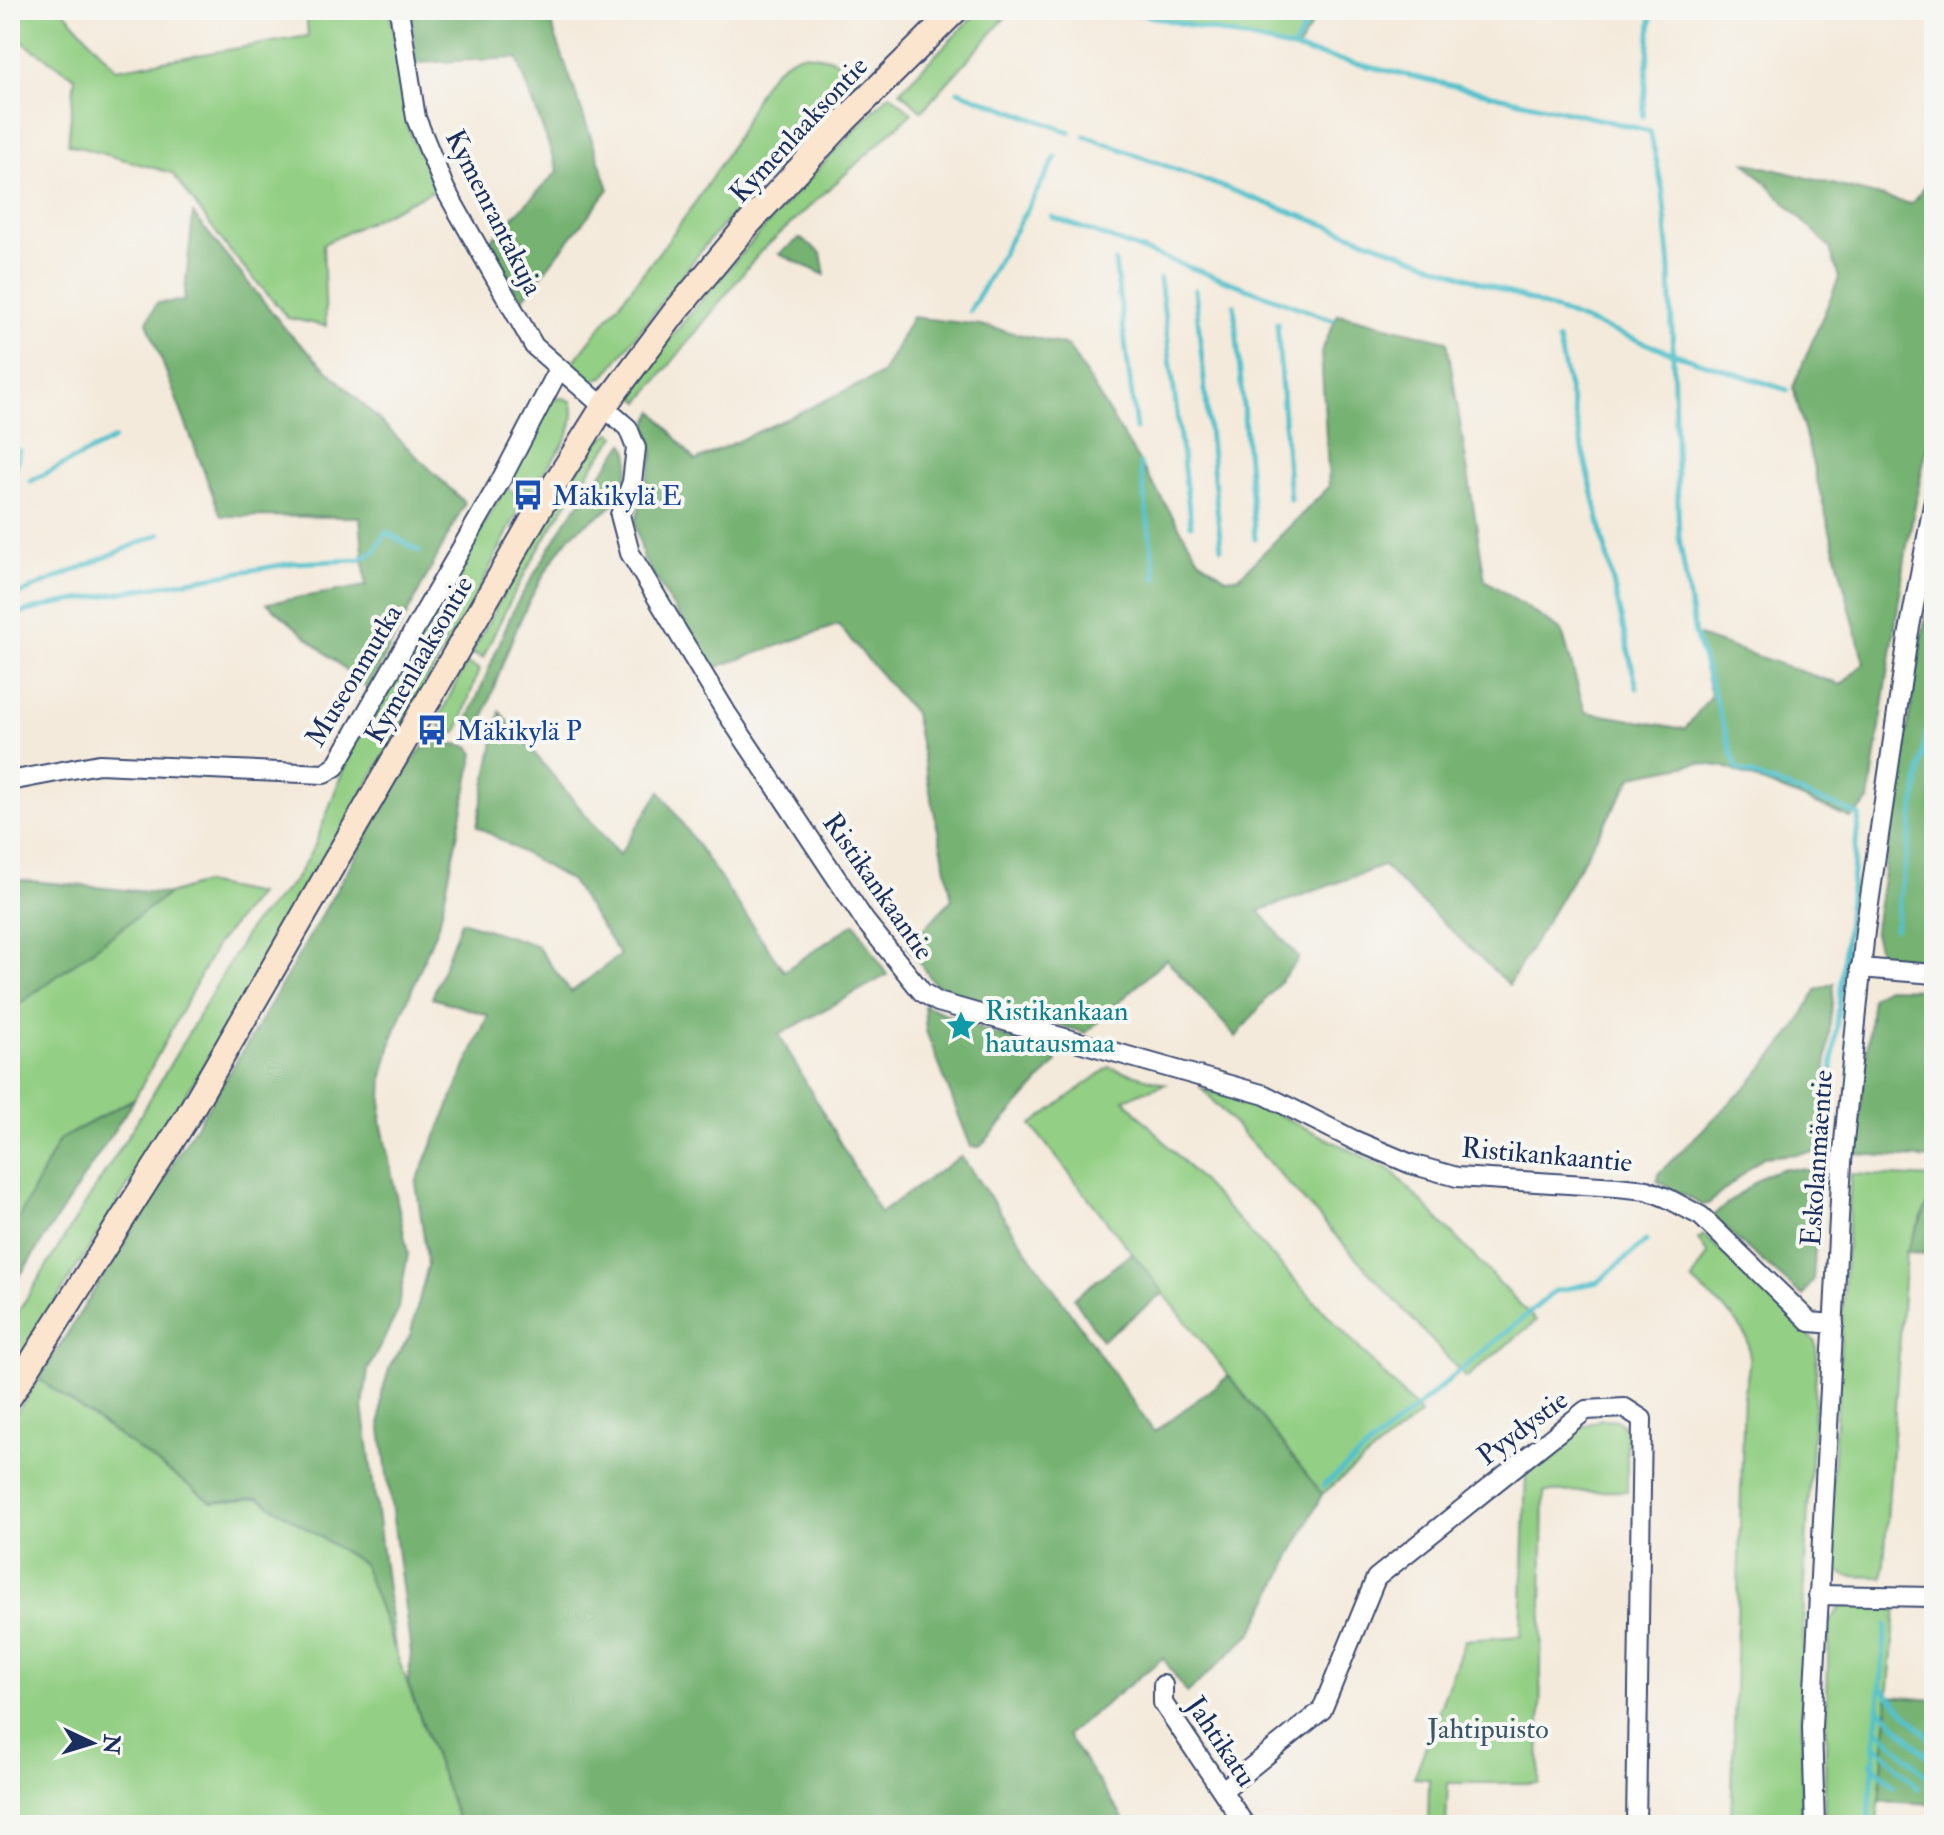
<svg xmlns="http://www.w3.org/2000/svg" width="1944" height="1835" font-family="'IM FELL Double Pica',serif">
<rect width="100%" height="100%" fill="#f6f6f2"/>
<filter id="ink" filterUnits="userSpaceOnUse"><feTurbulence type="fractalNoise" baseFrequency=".0125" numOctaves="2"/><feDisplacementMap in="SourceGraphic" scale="16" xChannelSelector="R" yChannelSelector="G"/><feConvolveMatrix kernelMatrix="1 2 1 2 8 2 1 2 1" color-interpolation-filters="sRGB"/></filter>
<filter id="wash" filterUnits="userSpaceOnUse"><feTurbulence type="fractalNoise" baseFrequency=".006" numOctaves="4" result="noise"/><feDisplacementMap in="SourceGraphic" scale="32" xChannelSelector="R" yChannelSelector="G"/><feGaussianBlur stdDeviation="1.8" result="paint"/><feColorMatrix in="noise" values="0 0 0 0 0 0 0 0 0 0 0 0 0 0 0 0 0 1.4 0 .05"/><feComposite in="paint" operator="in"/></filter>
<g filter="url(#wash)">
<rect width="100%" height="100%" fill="#f4eadb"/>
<!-- green -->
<g fill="#93cf84" stroke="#577f71" stroke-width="2">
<polygon points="10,10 63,10 116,69 308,36 306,10 390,10 408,128 436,189 323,244 326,326 288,318 230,251 172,173 68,144 75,77 10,34"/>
<polygon points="980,10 1012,10 922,111 900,91"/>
<polygon points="1128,10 1319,10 1297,51"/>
<path d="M801 54C828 55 843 61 862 80L710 239 606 375 596 380H581L571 371 574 361C631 287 694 214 739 132 758 98 762 69 801 54Z"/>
<path d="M890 94 912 113 760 252 640 402 636 399C630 365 853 130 890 94Z"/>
<path d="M563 398 571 401C582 432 546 466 530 491L508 476 547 406 555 399Z"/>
<path d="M610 433 616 436C561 504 519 578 483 658L471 654C494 613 578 451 610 433Z"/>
<polygon points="506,487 524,499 478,592 234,1017 10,1374 10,1325 137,1121 251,926 295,880 315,845 351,749 418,633 439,648 444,641 424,624"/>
<polygon points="466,663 479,669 457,733 445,730 437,722"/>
<polygon points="203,883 258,894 217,944 135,1098 59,1140 10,1235 10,1011 168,894"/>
<polygon points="1109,1067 1166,1084 1124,1099 1421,1414 1322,1494 1031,1125"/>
<polygon points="1201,1088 1271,1111 1391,1170 1536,1321 1466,1378"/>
<polygon points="1851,1174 1934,1178 1934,1190 1906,1253 1883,1577 1846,1576 1833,1568 1828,1549"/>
<path d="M1704 1235 1802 1328 1815 1342 1817 1356 1804 1580 1801 1825H1731L1744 1390C1762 1329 1733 1319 1692 1280L1708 1254 1698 1239Z"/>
<polygon points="39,1379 212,1502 259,1498 363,1564 460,1825 10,1825 10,1422"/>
<polygon points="1601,1419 1618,1420 1627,1430 1627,1491 1544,1492 1539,1783 1448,1783 1446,1825 1428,1825 1429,1779 1414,1778 1465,1640 1521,1636 1526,1469 1579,1428"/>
<polygon points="1857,1603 1896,1608 1877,1825 1824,1825 1829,1623 1841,1607"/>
</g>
<!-- forest -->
<g fill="#76b272" stroke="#487068" stroke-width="2">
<polygon points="410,10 553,10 550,20 609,189 521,301 489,242 558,171 517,58 416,63"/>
<polygon points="1745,162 1911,204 1934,176 1934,410 1907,546 1869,801 1851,818 1725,767 1699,763 1633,776 1509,985 1383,866 1259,911 1299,958 1236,1037 1166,959 1086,1033 955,994 934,983 908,946 952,899 914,713 838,625 711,669 644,559 635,523 653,456 647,424 654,411 695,461 882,374 912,317 980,325 1068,346 1199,559 1226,578 1239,577 1329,487 1321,352 1338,314 1447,341 1485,580 1562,631 1585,712 1685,729 1711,695 1696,635 1841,685 1864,663 1793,387 1839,278 1830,248"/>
<polygon points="193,214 287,331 465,503 368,689 267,603 366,586 360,517 221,516 147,322 157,303 184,301"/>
<polygon points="800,238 821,253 825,275 779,254"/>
<path d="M624 443C635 457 626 485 617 500 606 516 581 522 569 538 524 594 502 664 479 731L469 735V717L514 608 566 521Z"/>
<polygon points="1934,564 1934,965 1892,961 1880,954 1874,934"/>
<polygon points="500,712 619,855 660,791 784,971 855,923 887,975 779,1035 880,1213 961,1156 1154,1432 1229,1376 1322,1494 1253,1632 1187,1693 1163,1658 1067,1735 1128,1825 460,1825 408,1684 411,1653 380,1422 382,1393 390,1366 410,1336 428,1265 416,1183 488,1015 432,998 461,921 536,945 571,992 620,955 571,881 477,826"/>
<polygon points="429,739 470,747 474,754 440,920 393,1036 383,1076 381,1121 408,1254 397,1313 368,1370 363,1406 395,1649 363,1564 259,1498 212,1502 39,1379 258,1026 404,772"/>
<polygon points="10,879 168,894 10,1011"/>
<polygon points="1834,983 1818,1152 1763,1157 1708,1204 1702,1205 1657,1181 1658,1174 1750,1083 1796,1028 1816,990"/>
<polygon points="1886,988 1932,989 1934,1159 1856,1154 1872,997"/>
<polygon points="924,1005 994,1034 1049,1050 1057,1062 980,1147 971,1147 926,1031"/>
<polygon points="135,1098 10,1291 10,1235 59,1140"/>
<polygon points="1785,1168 1820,1171 1813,1280 1803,1296 1711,1217 1764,1175"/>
<polygon points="1934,1190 1934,1254 1906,1253"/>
<polygon points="1132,1253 1164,1293 1102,1340 1074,1298"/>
<polygon points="1889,1696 1934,1700 1934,1804 1879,1801"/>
</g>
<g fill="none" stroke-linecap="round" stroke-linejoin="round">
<!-- stream -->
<g stroke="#54c1cb" stroke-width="5">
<polyline points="1123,10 1650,131 1663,192 1670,269 1679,537 1695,634 1737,769 1859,815 1824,1145"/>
<polyline points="1294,48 1314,10"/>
<polyline points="958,91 1070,132"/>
<polyline points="1643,116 1652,10"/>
<polyline points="1085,136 1675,354 1787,390"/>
<polyline points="1052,217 1333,320"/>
<polyline points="1115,262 1136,429"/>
<polyline points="1160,279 1191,525"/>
<polyline points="1195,290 1221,548"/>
<polyline points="1234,305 1255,539"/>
<polyline points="970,311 1056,157"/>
<polyline points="1277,323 1290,500"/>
<polyline points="1558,340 1637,688"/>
<polyline points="1140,464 1156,579"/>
<polyline points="31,481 114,439"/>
<polyline points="10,500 19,450"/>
<polyline points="16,600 19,594 160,534"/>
<polyline points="20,613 55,604 293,563 359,560 375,551 386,532 419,551"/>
<polyline points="1895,929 1934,685"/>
<polyline points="1323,1486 1555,1291 1598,1282 1646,1241"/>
<polyline points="1881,1687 1934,1743"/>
<polyline points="1878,1707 1934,1763"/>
<polyline points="1876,1727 1929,1779"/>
<polyline points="1874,1743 1918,1788"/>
<polyline points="1871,1763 1894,1786"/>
<polyline points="1868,1825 1886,1625"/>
</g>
</g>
</g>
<g filter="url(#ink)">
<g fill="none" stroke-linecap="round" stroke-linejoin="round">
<!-- minor casing -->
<g stroke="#3c4b71" stroke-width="22">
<g id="minor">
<polyline points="399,10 416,118 445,189 534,346 628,428 636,448 632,482 620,515 630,553 726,712 865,921 922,992 938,1002 1265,1095 1354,1140 1411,1164 1457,1177 1617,1187 1647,1190 1667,1198 1701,1216 1810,1322 1834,1324"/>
<polyline points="10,781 99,764 324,774 335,767 502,478 559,369"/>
<polyline points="1860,968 1934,974"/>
<polyline points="1818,1595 1934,1597"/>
<polyline points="1163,1685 1163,1703 1245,1825"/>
<polyline points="1223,1790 1322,1710 1376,1578 1586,1410 1625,1408 1642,1419 1636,1825"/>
<polyline points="1815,1825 1812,1727 1842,1162 1865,931 1908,637 1934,500"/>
</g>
</g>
<!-- secondary casing -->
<g stroke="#3c4b71" stroke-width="28">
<polyline id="secondary" points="10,1396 187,1117 536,514 602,409 675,312 749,223 844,121 956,10"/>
</g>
<!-- minor -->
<use href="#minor" stroke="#fff" stroke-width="18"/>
<!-- secondary -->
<use href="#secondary" stroke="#fbe5cf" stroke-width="24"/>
</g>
</g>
<!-- icons -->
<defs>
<g id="bus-bare" transform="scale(2.4)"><path d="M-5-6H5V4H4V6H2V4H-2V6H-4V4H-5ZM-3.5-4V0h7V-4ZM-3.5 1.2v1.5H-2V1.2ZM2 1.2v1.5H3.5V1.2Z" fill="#1a4fb4" stroke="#f6f6f2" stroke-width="2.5" paint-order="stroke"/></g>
<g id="sight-bare" transform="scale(2.4)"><path d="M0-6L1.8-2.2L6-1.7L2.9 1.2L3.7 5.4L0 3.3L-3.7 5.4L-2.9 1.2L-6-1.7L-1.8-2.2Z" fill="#0f9aa8" stroke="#f6f6f2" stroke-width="2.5" paint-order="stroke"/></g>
</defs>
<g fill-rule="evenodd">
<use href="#bus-bare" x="528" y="495"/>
<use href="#bus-bare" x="432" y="730"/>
<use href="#sight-bare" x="961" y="1026"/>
</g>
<g text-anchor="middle" stroke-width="8" stroke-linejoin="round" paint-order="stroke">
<!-- street labels -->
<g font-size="28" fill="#1b2f5e" stroke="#f6f6f2">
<text transform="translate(798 129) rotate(-47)" y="10">Kymenlaaksontie</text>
<text transform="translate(495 212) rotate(63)" y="10">Kymenrantakuja</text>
<text transform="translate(418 659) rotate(-60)" y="10">Kymenlaaksontie</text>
<text transform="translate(353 675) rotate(-59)" y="10">Museonmutka</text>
<text transform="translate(879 886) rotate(55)" y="10">Ristikankaantie</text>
<text transform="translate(1547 1154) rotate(5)" y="10">Ristikankaantie</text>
<text transform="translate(1816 1158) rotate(-86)" y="10">Eskolanmäentie</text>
<text transform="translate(1522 1427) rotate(-37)" y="10">Pyydystie</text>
<text transform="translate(1222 1741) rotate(56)" y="10">Jahtikatu</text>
</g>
<!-- transit labels -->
<g font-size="28" fill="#164399" stroke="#f6f6f2" text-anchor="start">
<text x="552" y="505">Mäkikylä E</text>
<text x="456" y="740">Mäkikylä P</text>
</g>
<!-- culture labels -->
<g font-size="28" fill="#0d838f" stroke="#f6f6f2" text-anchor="start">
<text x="985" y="1020">Ristikankaan<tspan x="985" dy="32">hautausmaa</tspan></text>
</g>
<!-- park labels -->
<g font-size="28" fill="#395768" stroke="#f6f6f2">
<text x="1488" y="1738">Jahtipuisto</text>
</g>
</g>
<!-- margin -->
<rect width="1944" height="1835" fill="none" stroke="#f6f6f2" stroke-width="40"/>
<!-- north arrow -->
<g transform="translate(92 1743) rotate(94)" stroke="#f6f6f2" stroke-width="6" paint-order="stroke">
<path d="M0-6L14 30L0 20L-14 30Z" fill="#1b2f5e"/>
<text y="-12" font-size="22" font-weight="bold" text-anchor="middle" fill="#1b2f5e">N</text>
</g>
</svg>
